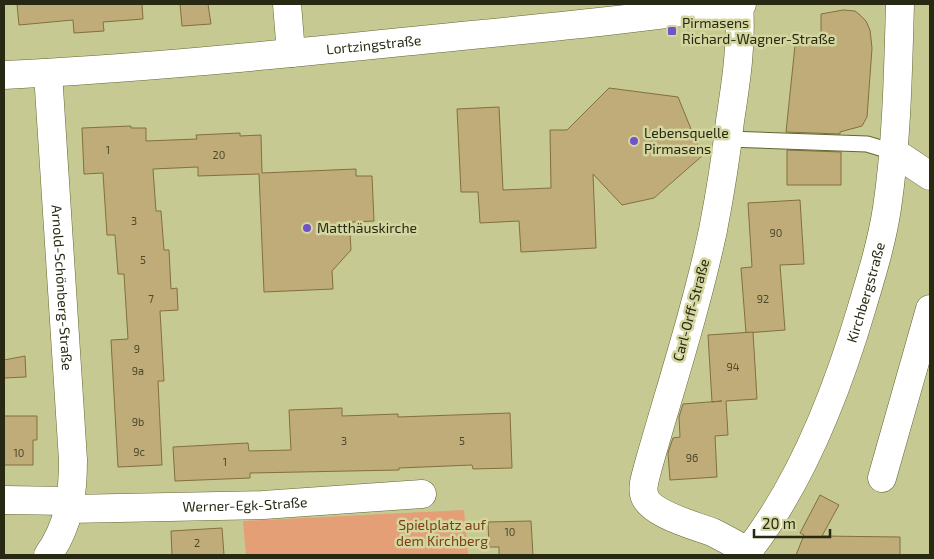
<svg xmlns="http://www.w3.org/2000/svg" width="934" height="559" font-family="'Exo 2',sans-serif">
<rect width="100%" height="100%" fill="#c6c992"/>
<!-- green -->
<polygon fill="#e59f77" points="464,510 468,555 246,555 243,521"/>
<!-- building -->
<g fill="#bfac78" stroke="#82703e">
<polygon points="17,4 142,4 143,19 103,22 104,31 74,33 73,20 19,25"/>
<polygon points="180,4 208,4 211,24 182,26"/>
<polygon points="843,10 855,11 860,15 866,21 870,30 872,48 867,117 862,126 840,132 840,134 786,132 796,36 821,37 821,14"/>
<polygon points="609,88 678,97 702,156 654,198 622,205 593,174 596,248 521,252 519,221 480,223 478,192 461,192 457,109 499,107 503,190 551,188 550,130 567,130"/>
<polygon points="131,126 131,128 146,128 146,141 197,139 196,135 240,133 240,136 261,135 262,173 356,169 356,176 372,176 374,221 352,222 353,233 350,233 351,250 332,271 333,289 264,292 259,174 198,176 198,167 153,169 156,211 161,211 164,250 169,250 171,289 177,288 178,310 160,311 164,381 158,381 162,465 118,467 111,340 128,339 124,274 118,274 115,235 107,235 103,173 84,174 82,128"/>
<polygon points="787,150 841,152 841,185 787,185"/>
<polygon points="800,200 804,264 780,265 785,330 746,333 741,268 752,267 748,203"/>
<polygon points="753,332 757,399 726,401 728,435 715,436 717,477 670,480 668,453 673,438 680,437 679,417 683,404 722,401 712,402 708,335"/>
<polygon points="25,356 26,377 4,378 4,360"/>
<polygon points="342,408 342,416 398,414 398,417 510,413 512,468 473,469 472,465 399,468 399,470 250,473 250,478 175,481 173,447 248,443 249,451 291,450 289,410"/>
<polygon points="4,416 37,416 37,440 33,440 33,465 4,465"/>
<polygon points="820,495 839,505 822,536 900,537 900,555 796,555 804,535 800,533"/>
<polygon points="531,521 533,555 499,555 499,547 489,547 488,522"/>
<polygon points="222,528 224,555 172,555 171,531"/>
</g>
<g fill="none" stroke-linecap="round" stroke-linejoin="round">
<!-- service casing -->
<g stroke="#646633" stroke-width="17">
<polyline id="service" points="728,139 867,144 894,152"/>
</g>
<!-- minor casing -->
<g stroke="#646633" stroke-width="29">
<g id="minor">
<polyline points="287,4 291,53"/>
<path d="M739 4C742 44 736 82 730 121 726 157 720 194 713 230 696 310 670 389 648 467 646 475 642 486 644 494 648 514 697 526 714 533 726 539 737 545 748 552"/>
<path id="s1" d="M48 73 73 460C73 495 69 526 48 555"/>
<path id="s2" d="M4 75C133 69 263 56 392 43 509 31 626 21 742 4"/>
<polyline points="894,152 930,176"/>
<polyline points="882,478 930,309"/>
<polyline points="4,500 70,501"/>
<path id="s3" d="M69 509 263 505 422 494"/>
<path id="s4" d="M745 555C801 485 837 392 862 307 872 274 882 241 887 208 897 140 898 72 900 4"/>
</g>
</g>
<!-- service -->
<use href="#service" stroke="#fff" stroke-width="15"/>
<!-- minor -->
<use href="#minor" stroke="#fff" stroke-width="28"/>
</g>
<!-- markers -->
<g fill="#7053cc" stroke="#d3d69f" stroke-width="2">
<rect x="667" y="26" width="10" height="10" rx="2.5"/>
<circle cx="634" cy="141" r="5"/>
<circle cx="307" cy="228" r="5"/>
</g>
<g text-anchor="middle" stroke-width="5" stroke-linejoin="round" paint-order="stroke">
<!-- number labels -->
<g font-size="11" fill="#4e4a2c">
<text x="108" y="154">1</text>
<text x="219" y="159">20</text>
<text x="134" y="225">3</text>
<text x="776" y="237">90</text>
<text x="143" y="264">5</text>
<text x="151" y="303">7</text>
<text x="763" y="303">92</text>
<text x="137" y="353">9</text>
<text x="733" y="371">94</text>
<text x="138" y="375">9a</text>
<text x="138" y="426">9b</text>
<text x="344" y="445">3</text>
<text x="462" y="445">5</text>
<text x="139" y="456">9c</text>
<text x="19" y="457">10</text>
<text x="692" y="462">96</text>
<text x="225" y="466">1</text>
<text x="510" y="536">10</text>
<text x="197" y="547">2</text>
</g>
<!-- poi labels -->
<g font-size="14" fill="#282913" stroke="#d3d69f" text-anchor="start">
<text x="682" y="28">Pirmasens<tspan x="682" dy="16">Richard-Wagner-Straße</tspan></text>
<text x="644" y="138">Lebensquelle<tspan x="644" dy="16">Pirmasens</tspan></text>
<text x="317" y="233">Matthäuskirche</text>
</g>
<!-- street labels -->
<g font-size="14" fill="#282913" stroke="#d3d69f">
<text dy="5" stroke="none"><textPath href="#s2" startOffset="371">Lortzingstraße</textPath></text>
<text dy="5" stroke="none"><textPath href="#s1" startOffset="215">Arnold-Schönberg-Straße</textPath></text>
<text dy="5" stroke="none"><textPath href="#s4" startOffset="291">Kirchbergstraße</textPath></text>
<text transform="translate(691 310) rotate(-75)" y="5">Carl-Orff-Straße</text>
<text dy="5" stroke="none"><textPath href="#s3" startOffset="176">Werner-Egk-Straße</textPath></text>
</g>
<!-- park labels -->
<g font-size="14" fill="#7e4018" stroke="#d3d69f">
<text x="442" y="530">Spielplatz auf<tspan x="442" dy="16">dem Kirchberg</tspan></text>
</g>
</g>
<!-- border -->
<rect width="934" height="559" fill="none" stroke="#282913" stroke-width="10"/>
<!-- scale -->
<path d="M754 529v8h76v-8" fill="none" stroke="#282913" stroke-width="2.5"/>
<text x="762" y="529" font-size="15" fill="#282913" stroke="#d3d69f" stroke-width="4" paint-order="stroke">20 m</text>
</svg>
